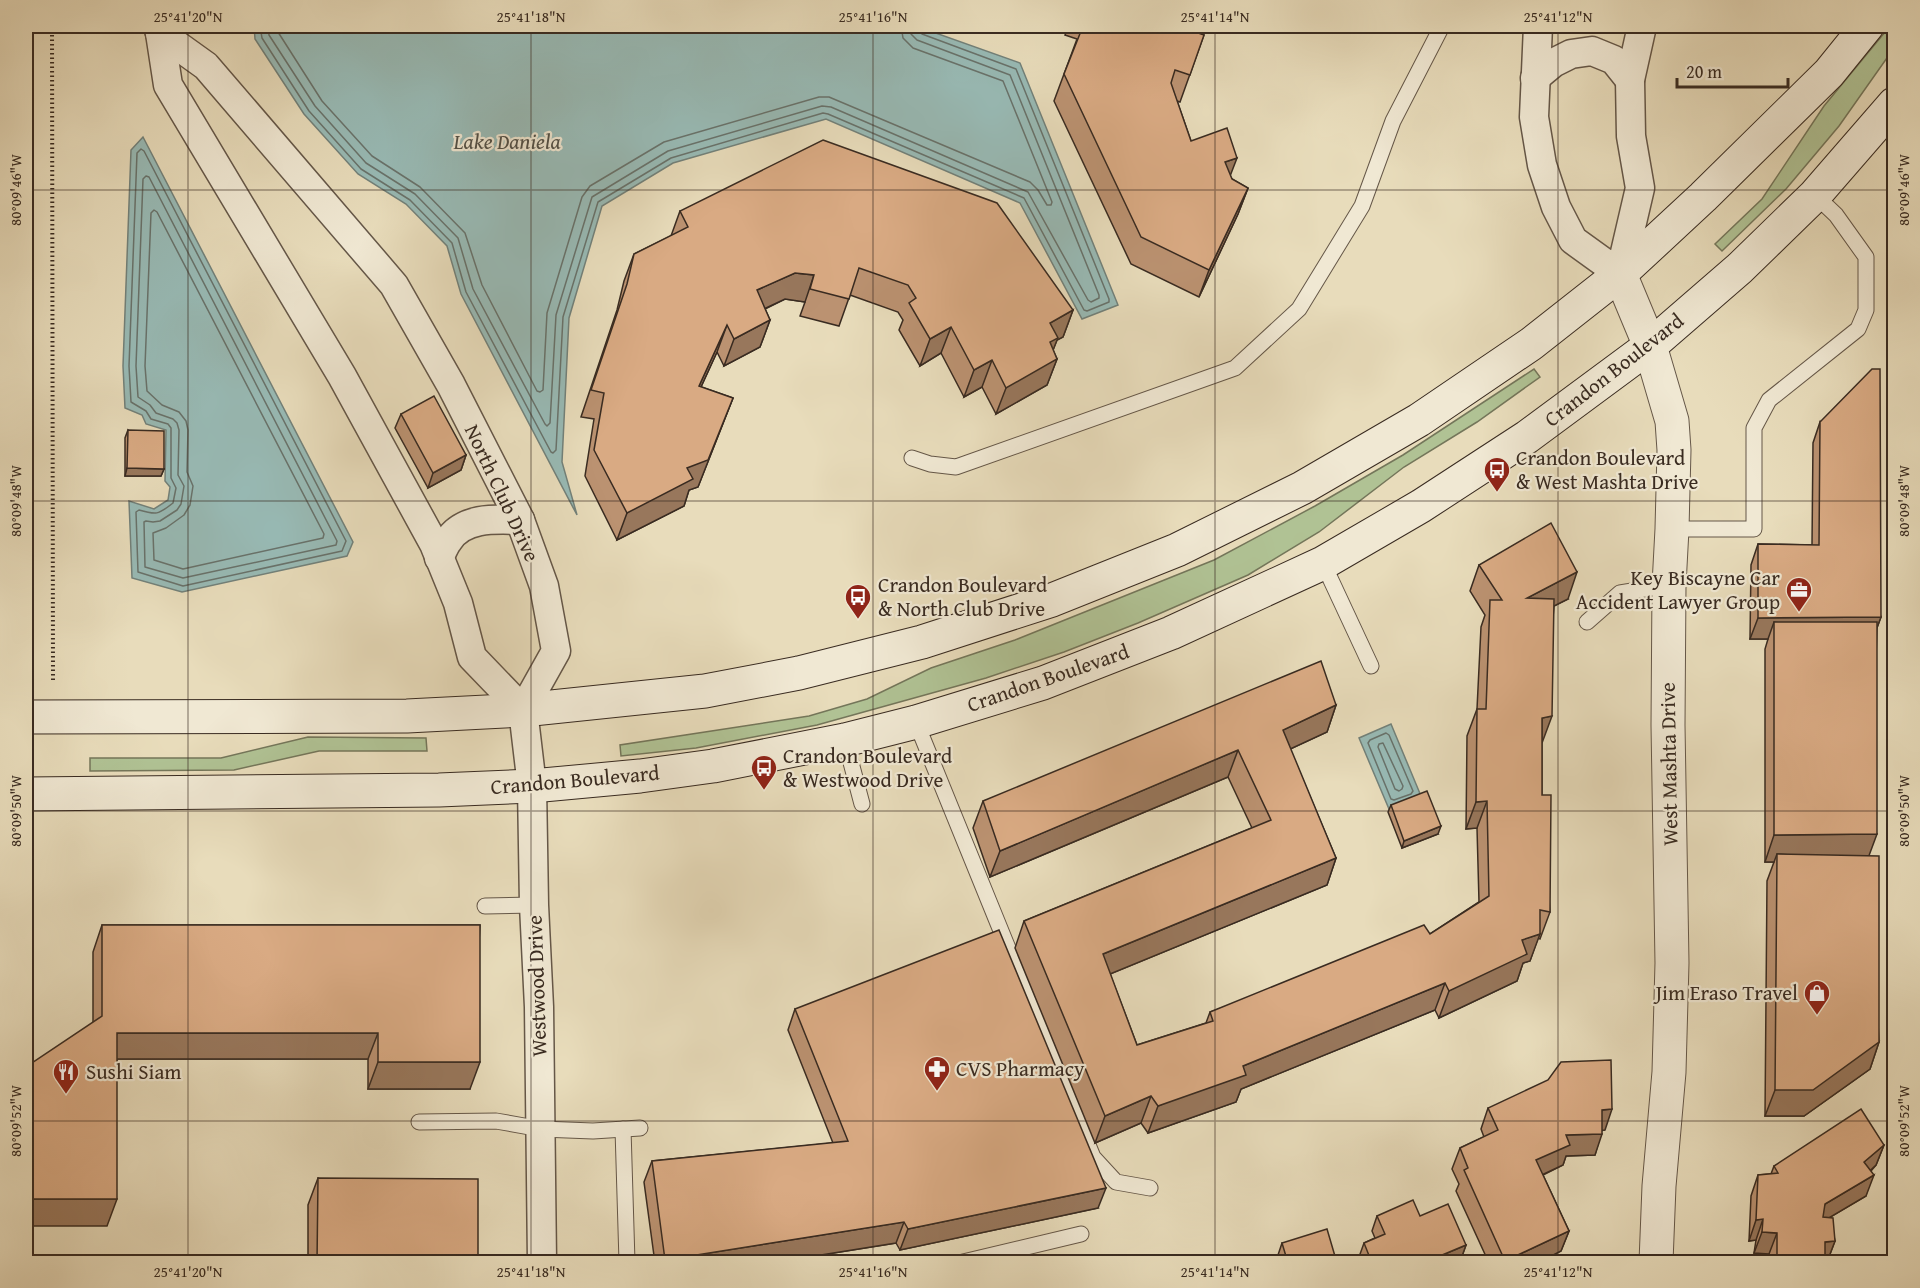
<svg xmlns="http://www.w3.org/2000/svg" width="1920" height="1288" font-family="'Gentium Book Plus',serif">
<rect width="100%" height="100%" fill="#e8dcbb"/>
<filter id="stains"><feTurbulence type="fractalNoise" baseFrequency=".00333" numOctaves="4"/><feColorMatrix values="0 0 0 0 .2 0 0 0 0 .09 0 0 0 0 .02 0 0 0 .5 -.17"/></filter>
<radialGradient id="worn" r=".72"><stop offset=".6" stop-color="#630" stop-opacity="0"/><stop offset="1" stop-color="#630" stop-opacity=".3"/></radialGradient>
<!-- green -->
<g fill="#b0c294" stroke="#74765a" stroke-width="1.5">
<polygon points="1890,26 1894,26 1894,48 1839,126 1786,189 1722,251 1715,244 1762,199 1824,106"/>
<polygon points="1534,369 1540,377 1477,422 1404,467 1319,532 1248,575 1138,623 1064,652 986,678 817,725 696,748 621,756 620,745 809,716 867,699 931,668 1015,640 1214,560 1315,506 1403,455"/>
<polygon points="308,737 426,738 427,751 319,751 234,770 90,771 90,758 221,758"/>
</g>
<!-- water -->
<g fill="#98bab5" stroke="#72817a" stroke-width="1.5">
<polygon points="254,26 916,26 1020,63 1118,305 1082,319 1020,203 826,119 673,163 602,206 569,318 562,462 577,515 461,294 447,246 406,204 358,174 304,114 255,39"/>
<polygon points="143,137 353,542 347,556 182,592 132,578 129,501 154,509 168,500 170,487 165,481 166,430 146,424 142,415 125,408 123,366 131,150"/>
<polygon points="1391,724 1421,796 1389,809 1359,738"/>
</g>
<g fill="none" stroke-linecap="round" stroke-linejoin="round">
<!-- shore -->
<g stroke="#68726b" stroke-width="1.5">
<polyline points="260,26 262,38 309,111 361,169 410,200 452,243 466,292 551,452 553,453 556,450 563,317 598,202 671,158 823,113 828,114 1024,198 1084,310 1087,311 1109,302 1109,299 1016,69 922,34 918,30 917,26"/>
<polyline points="268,26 269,35 315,106 366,163 415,194 458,238 473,289 545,424 547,426 550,423 556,315 592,197 668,151 822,106 831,107 1028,192 1088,300 1091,302 1099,298 1099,295 1010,75 917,40 911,34 910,26"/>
<polyline points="277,26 278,32 322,101 372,156 420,187 465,233 482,285 537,391 540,392 543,390 547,313 582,197 590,186 664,142 819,97 829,97 1030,182 1038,190 1047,205 1051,205 1052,202 1003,81 913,48 903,38 901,26"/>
<path d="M141 149 144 151 346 541 342 551 183 586 138 572 136 512 139 510C156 515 158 515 173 503L176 488 171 478V428L168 424 151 419 146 411 131 402 129 366 137 153Z"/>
<polygon points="146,176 149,177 337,541 336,545 183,578 145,567 144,522 146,521 153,522 160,521 177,510 181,504 184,486 178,475 179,430 177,423 173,419 156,413 150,405 138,397 136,366 143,179"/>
<polygon points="154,210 157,212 324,534 323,538 183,569 154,560 153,533 166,528 184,515 190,505 193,486 187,472 188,430 186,421 179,412 162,405 147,391 145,366 151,213"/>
<polygon points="1386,733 1389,735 1413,791 1411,794 1394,800 1391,799 1368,743 1370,740"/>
<polygon points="1383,743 1403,786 1402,789 1399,791 1395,789 1378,747 1379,744"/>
</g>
<!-- service casing -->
<g stroke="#655748" stroke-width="17">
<g id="service">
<polyline points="912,458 930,464 956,467 1235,368 1299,309 1362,206 1393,121 1442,26"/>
<polyline points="1672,529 1754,529 1754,428 1769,400 1858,329 1866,310 1866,257 1836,215 1815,195"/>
<polyline points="1323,563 1371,666"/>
<polyline points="1587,622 1620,593 1669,585"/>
<polyline points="916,722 1093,1157 1116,1182 1150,1188"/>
<polyline points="845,740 862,804"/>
<polyline points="485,906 534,905"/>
<polyline points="419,1122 496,1121 541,1129 593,1131 640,1128"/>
<polyline points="623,1129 627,1262"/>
<polyline points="963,1262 1081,1234"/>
</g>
</g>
<!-- minor casing -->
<g stroke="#655748" stroke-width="31">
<g id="minor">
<polyline points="158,26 160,33 168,85 342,376 434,544 458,603 472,657 523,710"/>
<polyline points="1538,26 1534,117 1542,165 1556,207 1573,240 1620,274 1640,188 1631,136 1630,80 1642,26"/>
<polyline points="160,33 206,66 394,285 451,385 520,520 544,586 556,651 523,710"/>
<polyline points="1535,78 1553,63 1571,54 1592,51 1614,60 1630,80"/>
<path d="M439 558C442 553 444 546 448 541 463 517 495 519 520 520"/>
<polyline points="523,710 532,786 534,905 539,1007 542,1262"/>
</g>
</g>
<!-- tertiary casing -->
<g stroke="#655748" stroke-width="35">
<polyline id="tertiary" points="1620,274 1650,346 1672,421 1674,450 1672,529 1669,585 1668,725 1672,963 1669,1072 1659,1186 1656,1262"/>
</g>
<!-- secondary casing -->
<g stroke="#392b21" stroke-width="35">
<g id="secondary">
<polyline points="26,717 407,716 523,710 705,691 799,673 922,642 1052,600 1177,550 1302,488 1419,420 1531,344 1620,274 1703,197 1829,73 1867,26"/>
<polyline points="26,794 439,790 532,786 640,776 713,766 845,740 916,722 1043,683 1171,633 1323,563 1421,506 1527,437 1650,346 1740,268 1815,195 1894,104"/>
</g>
</g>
<!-- path -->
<polyline stroke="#392b21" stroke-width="4" stroke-dasharray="1.5 3" stroke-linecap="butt" points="52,26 53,682"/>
<!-- service -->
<use href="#service" stroke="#f0e8d3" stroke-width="15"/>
<!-- minor -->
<use href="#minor" stroke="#f0e8d3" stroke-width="28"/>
<!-- tertiary -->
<use href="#tertiary" stroke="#f0e8d3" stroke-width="33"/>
<!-- secondary -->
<use href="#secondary" stroke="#f0e8d3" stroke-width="33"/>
</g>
<!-- wall -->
<g fill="#bb9271" stroke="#392b21" stroke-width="1.5">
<polygon points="1069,26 1188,26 1187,29 1204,35 1180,102 1177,101 1191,141 1230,176 1232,179 1248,188 1238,214 1199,297 1131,264 1054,101 1077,39 1065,35"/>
<polygon points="680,211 1073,310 1063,337 1057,340 1053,350 1057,359 1047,385 996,414 982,387 964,397 941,353 920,366 899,330 903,320 898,312 850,295 839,326 800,316 805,302 785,299 765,309 770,320 760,347 724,366 717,352 701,387 733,398 698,487 689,490 684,506 617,540 585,476 594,419 581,417 617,310 624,281 634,254 671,236"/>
<polygon points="401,414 466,455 461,470 428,488 395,428"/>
<polygon points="1820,422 1881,617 1877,628 1869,855 1879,1042 1870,1069 1804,1116 1765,1116 1767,881 1774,862 1765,862 1765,649 1768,639 1750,639 1751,565 1758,544 1812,545 1813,443"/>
<polygon points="128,430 164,469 161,476 125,476 125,438"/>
<polygon points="1479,565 1568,599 1554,606 1542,743 1542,795 1550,912 1540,939 1538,938 1530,961 1523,963 1517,981 1439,1018 1435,1010 1241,1089 1236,1102 1148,1133 1141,1123 1095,1143 1015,948 1024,921 1252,828 1228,777 990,877 973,828 983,801 1336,705 1327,732 1290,749 1336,858 1327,885 1110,974 1137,1045 1206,1023 1210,1012 1430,934 1479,902 1477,828 1466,829 1467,736 1477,709 1481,627 1485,615 1470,591"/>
<polygon points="1391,805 1438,834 1402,848 1388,812"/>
<polygon points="102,925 480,925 470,1089 368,1089 368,1059 117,1059 107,1226 93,1023 93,952"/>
<polygon points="795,1009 1098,1208 900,1250 896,1243 771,1263 655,1263 644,1182 652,1161 833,1143 788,1030"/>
<polygon points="1488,1108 1605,1130 1602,1130 1595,1155 1566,1156 1563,1165 1543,1175 1569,1231 1561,1251 1538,1263 1489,1263 1456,1191 1459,1184 1452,1169 1460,1148 1484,1137 1481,1129"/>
<polygon points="1884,1145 1876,1165 1871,1171 1866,1196 1830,1217 1835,1241 1827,1262 1825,1263 1769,1263 1769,1254 1754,1253 1756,1240 1749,1241 1751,1196 1758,1175 1771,1174 1774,1166"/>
<polygon points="318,1178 478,1263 308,1263 308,1205"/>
<polygon points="1377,1216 1420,1216 1466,1245 1461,1259 1453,1263 1361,1263 1359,1257 1364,1243 1375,1238 1372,1231"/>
<polygon points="1282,1243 1337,1263 1278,1263 1277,1258"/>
</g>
<!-- shaded-wall -->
<g fill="#98775c" stroke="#392b21" stroke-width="1.5">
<polygon points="1237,158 1227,184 1225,162"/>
<polygon points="1248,188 1238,214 1199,297 1209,270"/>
<polygon points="795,273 814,275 805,302 785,299 747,317 757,290"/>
<polygon points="1073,310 1063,337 1057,340 1048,363 1057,359 1047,385 996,414 1006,388 1050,323"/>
<polygon points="770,320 760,347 724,366 734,339"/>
<polygon points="727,325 717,352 689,413 699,386"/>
<polygon points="951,327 941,353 920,366 930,339"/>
<polygon points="992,360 982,387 964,397 974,370"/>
<polygon points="733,398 698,487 689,490 684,506 617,540 627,513 687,468"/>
<polygon points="466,455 461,470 428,488 433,473"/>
<polygon points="127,468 164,469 161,476 125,476"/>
<polygon points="1577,572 1568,599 1518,624 1527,598"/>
<polygon points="1881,617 1873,638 1774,622 1768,639 1750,639 1758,618"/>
<polygon points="1336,705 1327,732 1273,757 1283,730"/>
<polygon points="1552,716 1542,743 1542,718"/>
<polygon points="1238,750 1228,777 990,877 1000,851"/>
<polygon points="1487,801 1477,828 1466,829 1476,802"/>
<polygon points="1441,826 1438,834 1402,848 1404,841"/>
<polygon points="1877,834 1867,861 1777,854 1774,862 1765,862 1774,835"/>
<polygon points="1336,858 1327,885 1093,981 1103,954"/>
<polygon points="1540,934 1530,961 1523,963 1517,981 1439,1018 1449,991 1522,940"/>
<polygon points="1445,983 1435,1010 1241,1089 1236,1102 1148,1133 1158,1106 1243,1066"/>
<polygon points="117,1033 378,1033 368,1059 107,1059"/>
<polygon points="1879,1042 1870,1069 1804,1116 1765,1116 1775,1090"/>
<polygon points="378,1062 480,1062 470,1089 368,1089"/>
<polygon points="1151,1096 1141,1123 1095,1143 1105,1116"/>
<polygon points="1612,1109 1605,1130 1594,1131 1602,1110"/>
<polygon points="1602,1134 1595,1155 1566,1156 1563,1165 1529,1181 1536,1160 1566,1135"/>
<polygon points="1884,1145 1876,1165 1857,1183 1864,1162"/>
<polygon points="1874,1175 1866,1196 1817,1225 1825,1204"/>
<polygon points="1106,1188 1098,1208 900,1250 908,1229"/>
<polygon points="26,1199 117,1199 107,1226 26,1226"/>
<polygon points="1763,1219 1756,1240 1749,1241 1756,1220"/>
<polygon points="904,1222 896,1243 771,1263 664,1263 665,1260"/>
<polygon points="1569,1231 1561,1251 1538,1263 1504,1263 1505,1261"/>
<polygon points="1762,1232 1777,1233 1769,1254 1754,1253"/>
<polygon points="1835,1241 1827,1262 1817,1263 1825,1242"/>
<polygon points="1466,1245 1461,1259 1453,1263 1427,1263 1428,1261"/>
</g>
<!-- building -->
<g fill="#d9aa83" stroke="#392b21" stroke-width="1.5">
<polygon points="1083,26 1188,26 1187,29 1204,35 1190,75 1175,70 1171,83 1191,141 1227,128 1237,158 1225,162 1232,179 1248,188 1209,270 1141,237 1064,74"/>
<polygon points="823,140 997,203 1073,310 1050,323 1058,338 1050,342 1057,359 1006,388 992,360 974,370 951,327 930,339 909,303 916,298 908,285 859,268 849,299 810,289 814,275 795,273 757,290 770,320 734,339 727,325 699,386 733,398 708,460 687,468 693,479 627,513 594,450 604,393 591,390 627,284 634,254 688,227 680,211"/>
<polygon points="1872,369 1880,369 1881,617 1758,618 1758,544 1819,545 1820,422"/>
<polygon points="434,396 466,455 433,473 401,414"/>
<polygon points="128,430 164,431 164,469 127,468"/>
<polygon points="1551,523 1577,572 1527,598 1554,599 1552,716 1542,718 1542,795 1551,795 1550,912 1540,910 1540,934 1522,940 1527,954 1449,991 1445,983 1243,1066 1246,1075 1158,1106 1151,1096 1105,1116 1024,921 1271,820 1238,750 1000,851 983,801 1321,661 1336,705 1283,730 1336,858 1103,954 1137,1045 1213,1021 1210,1012 1424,925 1430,934 1489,896 1487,801 1476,802 1477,709 1486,709 1490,600 1502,600 1479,565"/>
<polygon points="1774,622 1877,622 1877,834 1774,835"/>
<polygon points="1427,791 1441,826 1404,841 1391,805"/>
<polygon points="1777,854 1879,856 1879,1042 1813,1090 1775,1090"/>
<polygon points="102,925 480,925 480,1062 378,1062 378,1033 117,1033 117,1199 26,1199 26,1067 102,1016"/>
<polygon points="999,930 1106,1188 908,1229 904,1222 665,1260 652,1161 848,1141 795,1009"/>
<polygon points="1611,1060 1612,1109 1602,1110 1602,1134 1566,1135 1570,1145 1536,1160 1569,1231 1505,1261 1464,1170 1468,1168 1460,1148 1498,1130 1488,1108 1548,1080 1561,1062"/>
<polygon points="1861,1109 1884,1145 1864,1162 1874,1175 1825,1204 1823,1217 1833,1218 1835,1241 1825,1242 1825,1263 1777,1263 1777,1233 1762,1232 1763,1219 1756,1220 1758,1175 1778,1173 1774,1166"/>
<polygon points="318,1178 478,1179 478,1263 317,1263"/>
<polygon points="1413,1200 1420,1216 1448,1204 1466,1245 1428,1261 1429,1263 1372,1263 1364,1243 1385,1234 1377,1216"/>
<polygon points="1327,1229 1337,1263 1288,1263 1282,1243"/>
</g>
<!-- ticks -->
<path fill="none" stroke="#392b21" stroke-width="1.5" stroke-opacity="0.45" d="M188 26V1262M531 26V1262M873 26V1262M1215 26V1262M1558 26V1262M26 190H1894M26 501H1894M26 811H1894M26 1121H1894"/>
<!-- icons -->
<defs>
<g id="bus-pin" transform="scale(1.35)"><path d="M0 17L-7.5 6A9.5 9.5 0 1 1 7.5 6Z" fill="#8f2418" stroke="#f0e8d3"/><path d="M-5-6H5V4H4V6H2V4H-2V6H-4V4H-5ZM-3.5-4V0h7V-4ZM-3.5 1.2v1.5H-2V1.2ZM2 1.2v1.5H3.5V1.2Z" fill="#fff"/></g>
<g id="office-pin" transform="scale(1.35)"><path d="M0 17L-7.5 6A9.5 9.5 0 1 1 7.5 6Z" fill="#8f2418" stroke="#f0e8d3"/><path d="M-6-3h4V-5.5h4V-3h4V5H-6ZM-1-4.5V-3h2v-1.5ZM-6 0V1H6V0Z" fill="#fff"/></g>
<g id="shop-pin" transform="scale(1.35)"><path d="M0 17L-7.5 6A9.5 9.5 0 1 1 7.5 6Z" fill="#8f2418" stroke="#f0e8d3"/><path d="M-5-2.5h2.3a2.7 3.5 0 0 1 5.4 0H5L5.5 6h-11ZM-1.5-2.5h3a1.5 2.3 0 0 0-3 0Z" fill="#fff"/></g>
<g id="pharmacy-pin" transform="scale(1.35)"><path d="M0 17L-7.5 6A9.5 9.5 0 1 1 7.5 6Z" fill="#8f2418" stroke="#f0e8d3"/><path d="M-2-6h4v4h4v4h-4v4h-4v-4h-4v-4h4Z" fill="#fff"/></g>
<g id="restaurant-pin" transform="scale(1.35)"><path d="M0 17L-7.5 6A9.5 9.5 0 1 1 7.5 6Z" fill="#8f2418" stroke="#f0e8d3"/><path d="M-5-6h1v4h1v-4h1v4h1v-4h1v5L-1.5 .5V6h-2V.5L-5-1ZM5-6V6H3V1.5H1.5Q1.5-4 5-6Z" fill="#fff"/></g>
</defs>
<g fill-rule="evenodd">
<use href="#bus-pin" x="1497" y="470"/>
<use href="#office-pin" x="1799" y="590"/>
<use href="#bus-pin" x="858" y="597"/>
<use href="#bus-pin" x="764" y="768"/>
<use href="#shop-pin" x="1817" y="993"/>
<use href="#pharmacy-pin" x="937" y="1069"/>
<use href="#restaurant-pin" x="66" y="1072"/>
</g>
<g text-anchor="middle" stroke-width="4.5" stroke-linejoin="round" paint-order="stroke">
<!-- street labels -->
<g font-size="21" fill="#392b21" stroke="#f0e8d3">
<text transform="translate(1614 370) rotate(-38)" y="7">Crandon Boulevard</text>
<text transform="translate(502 493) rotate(65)" y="7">North Club Drive</text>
<text transform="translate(1048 678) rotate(-19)" y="7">Crandon Boulevard</text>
<text transform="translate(1669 764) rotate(-91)" y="7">West Mashta Drive</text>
<text transform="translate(575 780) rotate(-5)" y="7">Crandon Boulevard</text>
<text transform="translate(537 986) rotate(-92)" y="7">Westwood Drive</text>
</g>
<!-- poi labels -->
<g font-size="21" fill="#392b21" stroke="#f0e8d3" text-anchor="start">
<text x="1516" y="465">Crandon Boulevard<tspan x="1516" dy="24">&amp; West Mashta Drive</tspan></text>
<text x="1780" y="585" text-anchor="end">Key Biscayne Car<tspan x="1780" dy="24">Accident Lawyer Group</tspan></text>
<text x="878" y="592">Crandon Boulevard<tspan x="878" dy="24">&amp; North Club Drive</tspan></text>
<text x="783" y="763">Crandon Boulevard<tspan x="783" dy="24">&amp; Westwood Drive</tspan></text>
<text x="1798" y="1000" text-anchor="end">Jim Eraso Travel</text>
<text x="956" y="1076">CVS Pharmacy</text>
<text x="86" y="1079">Sushi Siam</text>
</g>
<!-- water labels -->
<g font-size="22" font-style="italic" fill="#514f46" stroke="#f0e8d3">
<text x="507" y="149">Lake Daniela</text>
</g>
</g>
<!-- margin -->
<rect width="1920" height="1288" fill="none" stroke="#e8dcbb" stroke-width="66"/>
<!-- scale -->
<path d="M1677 78v9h111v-9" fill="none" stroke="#392b21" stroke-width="3"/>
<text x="1686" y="78" font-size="18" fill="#392b21" stroke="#f0e8d3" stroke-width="4.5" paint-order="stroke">20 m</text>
<rect x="33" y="33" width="1854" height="1222" fill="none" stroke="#392b21" stroke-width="2"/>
<g font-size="15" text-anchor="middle" fill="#392b21">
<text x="188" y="22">25°41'20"N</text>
<text x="531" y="22">25°41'18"N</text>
<text x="873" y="22">25°41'16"N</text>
<text x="1215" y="22">25°41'14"N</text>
<text x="1558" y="22">25°41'12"N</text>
<text transform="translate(1904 190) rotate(-90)" y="5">80°09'46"W</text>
<text transform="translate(16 190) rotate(-90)" y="5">80°09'46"W</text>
<text transform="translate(1904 501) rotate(-90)" y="5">80°09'48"W</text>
<text transform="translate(16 501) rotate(-90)" y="5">80°09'48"W</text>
<text transform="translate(1904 811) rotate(-90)" y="5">80°09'50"W</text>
<text transform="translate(16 811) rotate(-90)" y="5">80°09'50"W</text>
<text transform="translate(1904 1121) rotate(-90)" y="5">80°09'52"W</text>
<text transform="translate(16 1121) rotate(-90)" y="5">80°09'52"W</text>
<text x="188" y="1277">25°41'20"N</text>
<text x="531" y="1277">25°41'18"N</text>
<text x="873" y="1277">25°41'16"N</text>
<text x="1215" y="1277">25°41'14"N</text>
<text x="1558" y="1277">25°41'12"N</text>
</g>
<rect width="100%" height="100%" filter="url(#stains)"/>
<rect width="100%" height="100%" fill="url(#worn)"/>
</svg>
